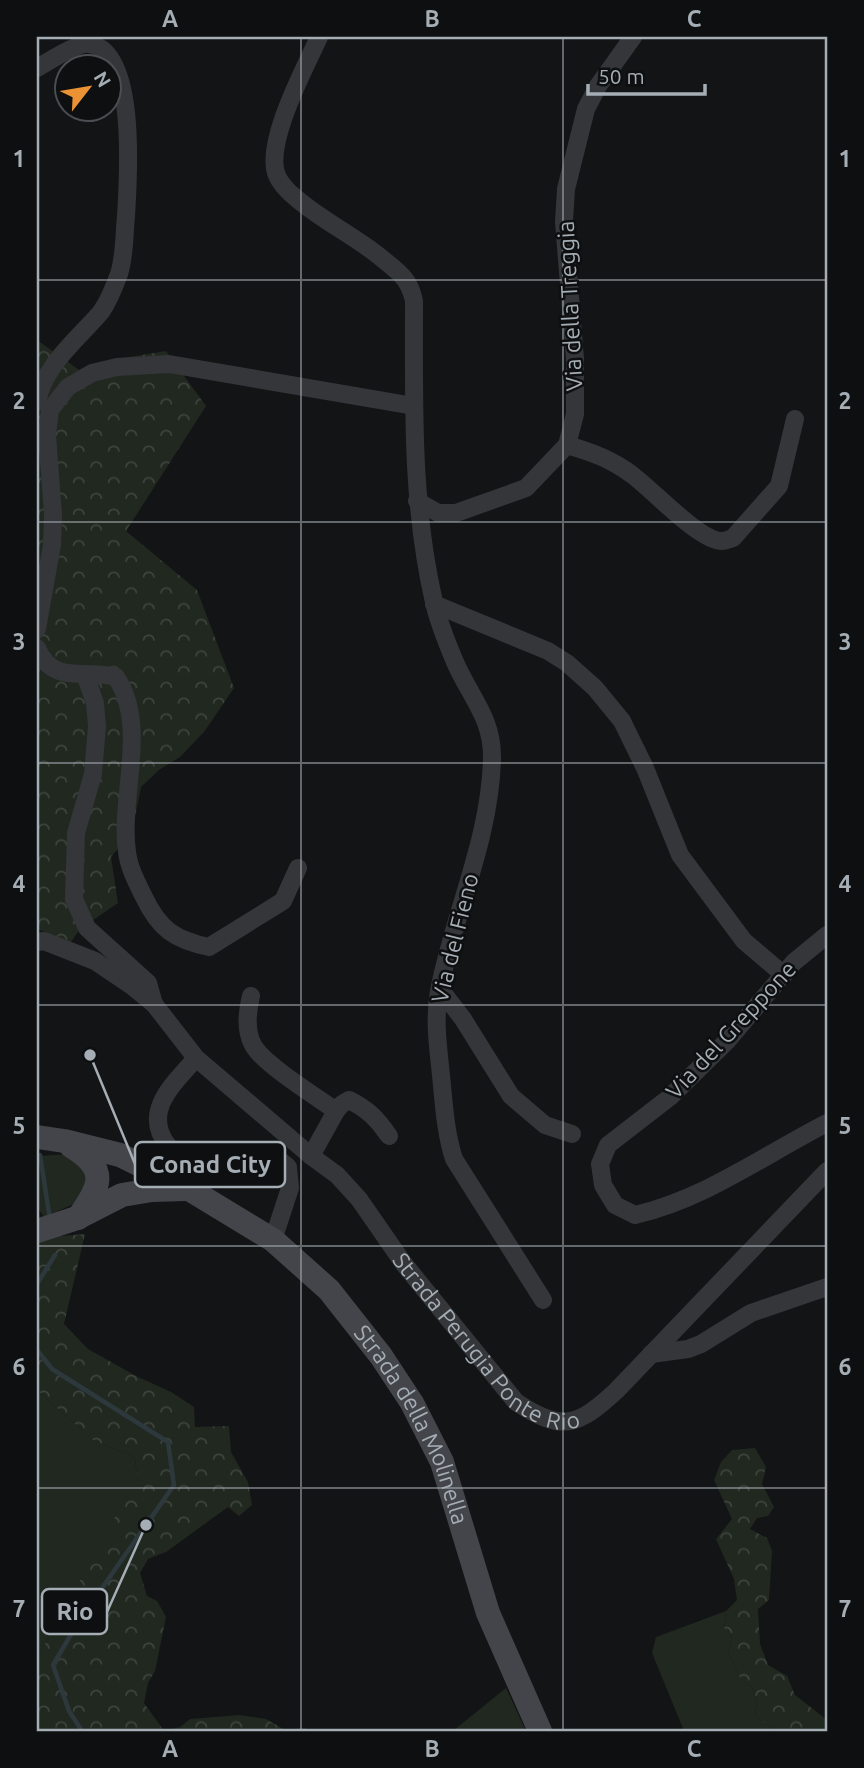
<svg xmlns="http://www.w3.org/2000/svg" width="864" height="1768" font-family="Ubuntu,sans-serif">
<defs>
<pattern id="forest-crowns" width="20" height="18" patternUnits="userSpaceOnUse" patternTransform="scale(1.75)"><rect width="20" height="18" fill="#202820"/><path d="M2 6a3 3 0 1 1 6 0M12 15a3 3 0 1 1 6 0" fill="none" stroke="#3d443e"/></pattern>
</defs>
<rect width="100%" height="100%" fill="#131415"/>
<!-- green -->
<g fill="#202820">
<polygon points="71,1154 90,1170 81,1201 44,1217 37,1207 37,1156"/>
<polygon points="37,1390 93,1440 135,1457 137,1478 37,1658"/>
<polygon points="726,1611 724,1629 732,1636 728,1652 740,1678 752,1687 757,1701 755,1716 777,1731 684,1731 652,1653 656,1637"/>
<polygon points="506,1688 526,1731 453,1731 454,1730"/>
</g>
<!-- forest -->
<g fill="url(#forest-crowns)">
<polygon points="37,340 82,372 111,360 166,351 206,406 126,531 197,590 234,688 204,732 180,757 159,770 141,787 132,832 111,857 118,903 80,929 71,942 37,929"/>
<polygon points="85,1234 64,1324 88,1349 136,1376 171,1392 194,1407 195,1427 229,1426 231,1452 248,1482 252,1505 239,1516 228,1507 166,1552 148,1559 140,1573 147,1596 157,1601 166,1617 155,1671 148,1683 144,1703 164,1731 180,1727 190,1719 239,1715 266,1719 285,1730 305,1728 307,1731 37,1731 37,1658 137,1477 135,1457 93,1440 37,1390 37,1238"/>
<polygon points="755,1448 766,1467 762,1484 774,1507 768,1516 757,1518 750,1529 767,1538 772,1551 769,1600 758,1609 760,1644 768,1665 787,1676 795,1695 827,1720 827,1731 777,1731 755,1716 757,1701 752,1687 740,1678 728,1652 732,1636 724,1630 726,1611 737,1600 734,1579 716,1539 732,1519 714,1480 721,1462 732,1450"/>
</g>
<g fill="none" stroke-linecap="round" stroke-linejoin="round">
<!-- stream -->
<g stroke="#2d383d" stroke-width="4.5">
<polyline points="40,1155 49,1213"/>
<polyline points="37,1284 55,1255"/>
<polyline points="37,1350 52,1369 168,1442 174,1485 79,1621 53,1665 69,1711 82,1731"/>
</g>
<!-- minor -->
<g stroke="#34363a" stroke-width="18">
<path d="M319 37C305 68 266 140 276 173 279 182 288 192 296 198 321 220 353 235 379 256 398 272 409 277 414 301 414 402 411 503 434 602 438 621 447 643 455 662 470 697 493 718 492 759 490 839 454 913 439 991 434 1019 438 1047 441 1075 444 1104 445 1131 454 1159L543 1300"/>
<path d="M37 68C48 62 78 42 89 44 138 50 128 181 126 216 124 235 125 255 119 274 115 285 108 302 101 312 78 339 44 365 37 402"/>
<path d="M567 445C591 452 611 459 631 474 651 488 699 541 722 541 726 541 729 539 733 538L779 486 795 419"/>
<polyline points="417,501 438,513 456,513 526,488 567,445 575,414 575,359 564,222 566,189 586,109 598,86 633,37"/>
<polyline points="434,604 548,651 567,663 595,688 622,721 645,768 680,855 744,941 784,975"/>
<polyline points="37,629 52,545 53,514 47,435 50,410 68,387 92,373 117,367 169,364 414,406"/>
<path d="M37 648C53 686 85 668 116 677 149 726 119 797 127 852 129 868 137 883 144 897 159 929 175 940 209 947L283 901 298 868"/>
<polyline points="85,674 95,703 97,726 93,774 76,833 74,899 87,928 148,983 154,1004"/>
<path d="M827 935 794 962 728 1040 670 1097 608 1145 600 1164 603 1185 615 1205 635 1215C705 1199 764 1155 827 1123"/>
<path id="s1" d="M37 942 44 941 95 961 132 986 154 1004 196 1058 311 1156 337 1175 359 1199 404 1264 516 1402C562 1432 577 1427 616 1391L827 1171"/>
<polyline points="440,989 463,1019 511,1096 545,1125 572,1134"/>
<path d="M251 996C247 1013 245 1030 253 1045 263 1064 317 1097 336 1111L342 1104 349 1100C368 1109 378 1120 389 1136"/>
<path d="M196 1058C174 1084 141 1111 168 1146 175 1154 184 1163 195 1164 220 1167 246 1148 270 1154 276 1156 283 1163 288 1167L290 1188 273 1240"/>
<polyline points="311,1156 336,1111"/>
<polyline points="651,1354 688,1349 701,1344 751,1313 827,1287"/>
</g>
<!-- secondary -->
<g stroke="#43454a" stroke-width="24">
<path id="s2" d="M37 1137 64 1141 120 1155 189 1189 273 1240 329 1290 381 1356 412 1403 442 1462 488 1613 540 1731"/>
<path d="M71 1146C109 1169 101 1186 78 1218"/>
<polyline points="37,1231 77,1218 122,1195 152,1190 185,1189"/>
</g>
</g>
<!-- grid -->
<path fill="none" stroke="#a5adb5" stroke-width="2" stroke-opacity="0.55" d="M301 37V1731M563 37V1731M37 280H827M37 522H827M37 763H827M37 1005H827M37 1246H827M37 1488H827"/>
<g text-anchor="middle" stroke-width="5" stroke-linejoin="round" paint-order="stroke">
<!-- street labels -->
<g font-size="23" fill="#a5adb5" stroke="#0e0f10">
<text transform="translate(570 306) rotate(-93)" y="8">Via della Treggia</text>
<text transform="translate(455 938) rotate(-76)" y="8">Via del Fieno</text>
<text transform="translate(731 1030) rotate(-47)" y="8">Via del Greppone</text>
<text dy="8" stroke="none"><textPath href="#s1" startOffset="616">Strada Perugia Ponte Rio</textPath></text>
<text dy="8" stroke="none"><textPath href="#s2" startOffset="495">Strada della Molinella</textPath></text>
</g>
</g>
<!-- callouts -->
<path fill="none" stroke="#a5adb5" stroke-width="2.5" d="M90 1055L135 1164M146 1525L107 1612"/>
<g fill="#a5adb5" stroke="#0e0f10" stroke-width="2.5">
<circle cx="90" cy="1055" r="7"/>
<circle cx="146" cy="1525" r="7"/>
</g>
<g fill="#0e0f10" stroke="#a5adb5" stroke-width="2.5">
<rect x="135" y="1142" width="150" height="45" rx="7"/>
<rect x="42" y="1589" width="65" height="45" rx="7"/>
</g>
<g font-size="24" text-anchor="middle" font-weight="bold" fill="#a5adb5">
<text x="210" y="1173">Conad City</text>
<text x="75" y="1620">Rio</text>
</g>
<!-- border -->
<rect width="864" height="1768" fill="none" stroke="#0e0f10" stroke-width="77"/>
<!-- north arrow -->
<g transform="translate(88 88) rotate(59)"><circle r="33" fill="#0e0f10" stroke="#4a4e52" stroke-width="2"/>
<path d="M0-5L12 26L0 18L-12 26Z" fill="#eb9235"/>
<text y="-10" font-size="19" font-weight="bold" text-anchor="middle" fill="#a5adb5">N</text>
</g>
<!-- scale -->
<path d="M588 84v10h117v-10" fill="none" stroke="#a5adb5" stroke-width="3.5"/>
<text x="598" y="84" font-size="21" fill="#a5adb5" stroke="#0e0f10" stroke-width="5" paint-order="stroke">50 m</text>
<rect x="38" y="38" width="788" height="1692" fill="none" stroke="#a5adb5" stroke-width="2.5"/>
<g font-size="23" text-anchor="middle" font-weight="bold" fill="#a5adb5">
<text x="170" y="27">A</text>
<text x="432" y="27">B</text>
<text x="694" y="27">C</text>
<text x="19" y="167">1</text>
<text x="845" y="167">1</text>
<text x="19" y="409">2</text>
<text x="845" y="409">2</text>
<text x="19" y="650">3</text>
<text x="845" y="650">3</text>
<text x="19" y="892">4</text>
<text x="845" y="892">4</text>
<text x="19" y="1134">5</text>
<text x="845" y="1134">5</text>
<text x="19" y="1375">6</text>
<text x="845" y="1375">6</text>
<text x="19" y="1617">7</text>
<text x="845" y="1617">7</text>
<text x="170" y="1757">A</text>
<text x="432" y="1757">B</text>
<text x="694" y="1757">C</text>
</g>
</svg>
